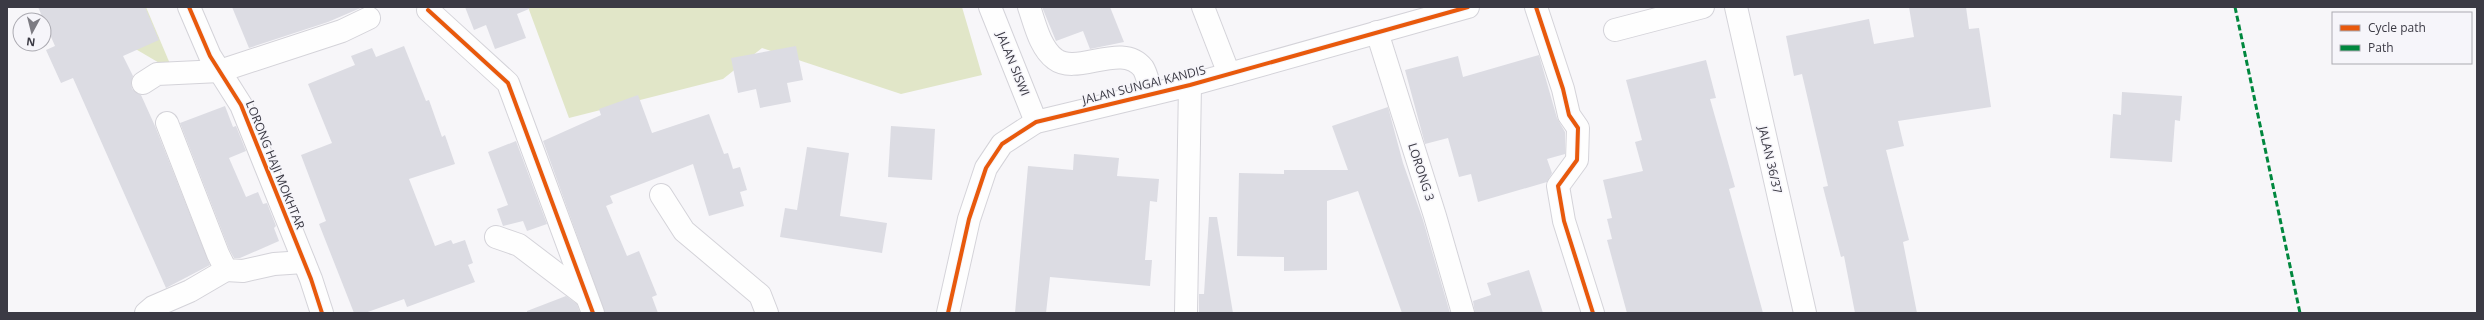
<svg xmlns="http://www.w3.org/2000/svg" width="2484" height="320" font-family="'Open Sans',sans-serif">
<rect width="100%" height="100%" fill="#f7f6f9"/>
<!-- green -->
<g fill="#e1e6c8">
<polygon points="64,7 146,7 173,71"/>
<polygon points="528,7 962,7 982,75 901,94 762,48 723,79 569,118"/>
</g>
<!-- building -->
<g fill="#dcdce3">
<polygon points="38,7 145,7 159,40 123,56 133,76 131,83 132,89 141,95 155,126 210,265 166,288 73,78 61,83 46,50 55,46"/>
<polygon points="232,7 363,7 328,22 249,48"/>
<polygon points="465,7 529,7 529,9 517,14 526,38 495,49 486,25 474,30"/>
<polygon points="1042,7 1110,7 1124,42 1090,49 1083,31 1056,41"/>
<polygon points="1909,7 1966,7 1969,29 1979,28 1991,107 1898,121 1904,146 1886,150 1909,240 1903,242 1917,313 1855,313 1844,256 1841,257 1823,187 1828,186 1802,74 1794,76 1786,36 1869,19 1874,44 1914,37"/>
<polygon points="404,46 426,101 429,100 442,137 445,135 455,164 409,179 435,246 451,240 453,244 465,240 473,263 468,265 475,282 407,307 404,299 365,313 354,313 319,224 326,221 301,155 332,143 308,84 355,65 351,56 372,48 376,57"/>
<polygon points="796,46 803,80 787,83 791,102 760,108 756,89 738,93 731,58"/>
<polygon points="1539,55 1557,118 1565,132 1565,154 1547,159 1552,173 1547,182 1478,202 1471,174 1459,177 1448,138 1425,144 1405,70 1458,56 1463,77"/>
<polygon points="1706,60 1716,98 1710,99 1735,187 1729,189 1763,313 1627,313 1607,240 1612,239 1607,219 1612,218 1603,180 1643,171 1635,142 1642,140 1626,80"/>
<polygon points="2122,92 2182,96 2180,121 2175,120 2172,162 2110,158 2113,114 2121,115"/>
<polygon points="638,95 652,133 709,114 724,154 728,153 733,169 740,167 747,190 740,192 744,206 709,216 693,164 610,196 613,203 606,206 627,256 639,251 657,295 652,297 658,313 605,313 543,141 601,115 599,109"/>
<polygon points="225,106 233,127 236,126 246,151 229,158 246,197 258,192 263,204 267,203 276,226 274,228 279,241 240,258 234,258 229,249 180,123"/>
<polygon points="1388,107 1403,163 1423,220 1450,313 1402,313 1358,191 1327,201 1327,270 1284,271 1284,257 1237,256 1239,173 1284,174 1284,170 1348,170 1332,126"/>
<polygon points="891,126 935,129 932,180 888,177"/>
<polygon points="516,141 547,224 527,231 523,221 503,226 497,209 508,205 488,152"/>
<polygon points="807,147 849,153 840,216 887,223 882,253 780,237 785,208 797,210"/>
<polygon points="1074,154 1119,158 1117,176 1159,179 1157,202 1150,201 1145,260 1152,260 1150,286 1050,277 1046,313 1015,313 1028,166 1073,170"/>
<polygon points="1209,217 1217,217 1233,313 1199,313 1199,294 1204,294"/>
<polygon points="1529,270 1543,313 1475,313 1473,301 1491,295 1487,283"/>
<polygon points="566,296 577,304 580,313 527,313 527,311"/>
</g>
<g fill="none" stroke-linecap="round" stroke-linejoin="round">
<!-- minor casing -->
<g stroke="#d4d3d9" stroke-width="24">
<g id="minor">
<polyline points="189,7 210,56 241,105 311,279 322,313"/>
<polyline points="990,7 1036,122"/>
<path d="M1029 7C1035 24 1040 48 1055 59 1077 76 1122 41 1143 68 1147 74 1149 86 1152 94"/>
<polyline points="1203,7 1229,74"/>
<polyline points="1536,7 1563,89 1569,115 1578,128 1577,160 1558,186 1564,221 1593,313"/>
<polyline points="1736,7 1805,313"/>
<polyline points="428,10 508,83 593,313"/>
<polyline points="1615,30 1703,7"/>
<polyline points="1377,32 1435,216 1463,313"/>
<polyline points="143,83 157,74 220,71 342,31 369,18"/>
<polyline points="167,123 218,254 226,270 243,271 274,264 304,262"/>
<polyline points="661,195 684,231 760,295 767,313"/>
<polyline points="496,237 519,245 586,296"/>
<polyline points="146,313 153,307 190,291 226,270"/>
<polyline points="948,313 969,219 986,168 1002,144 1036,122 1190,85 1468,7"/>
<polyline points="1186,313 1190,85"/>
</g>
</g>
<!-- minor -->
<use href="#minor" stroke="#fefefe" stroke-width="22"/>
<!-- quiet -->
<polyline stroke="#00873e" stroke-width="3" stroke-dasharray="6 3" stroke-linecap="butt" points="2235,7 2300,313"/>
<!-- cycleway casing -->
<g stroke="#f6f5fa" stroke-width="6">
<g id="cycleway">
<polyline points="189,7 210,56 241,105 311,279 322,313"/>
<polyline points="1536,7 1563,89 1569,115 1578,128 1577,160 1558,186 1564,221 1593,313"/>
<polyline points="428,10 508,83 593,313"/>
<polyline points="948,313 969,219 986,168 1002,144 1036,122 1190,85 1468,7"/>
</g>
</g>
<!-- cycleway -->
<use href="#cycleway" stroke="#e8590c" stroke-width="4"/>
</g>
<g text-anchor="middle" stroke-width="3" stroke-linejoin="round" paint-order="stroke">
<!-- street labels -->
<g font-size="12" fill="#3b3a44" stroke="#f6f5fa">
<text transform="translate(1013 64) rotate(68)" y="4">JALAN SISWI</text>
<text transform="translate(1144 85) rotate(-14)" y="4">JALAN SUNGAI KANDIS</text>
<text transform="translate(1770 160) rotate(77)" y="4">JALAN 36/37</text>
<text transform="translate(275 165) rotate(68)" y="4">LORONG HAJI MOKHTAR</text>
<text transform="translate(1421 172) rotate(72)" y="4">LORONG 3</text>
</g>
</g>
<!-- border -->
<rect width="2484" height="320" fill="none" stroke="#3b3a44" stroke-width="16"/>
<!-- legend -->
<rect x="2332" y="12" width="140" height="52" fill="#f6f5fa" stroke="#abaab1"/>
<rect x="2340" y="25" width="20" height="6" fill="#e8590c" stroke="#abaab1"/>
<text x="2368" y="32" font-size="12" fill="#3b3a44">Cycle path</text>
<rect x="2340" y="45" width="20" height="6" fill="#00873e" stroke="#abaab1"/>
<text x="2368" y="52" font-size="12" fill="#3b3a44">Path</text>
<!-- north arrow -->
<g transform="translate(32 32) rotate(187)"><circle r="19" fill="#f6f5fa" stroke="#abaab1"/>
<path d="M0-3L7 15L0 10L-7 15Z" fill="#7d7c83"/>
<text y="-6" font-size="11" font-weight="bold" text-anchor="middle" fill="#3b3a44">N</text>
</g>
</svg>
